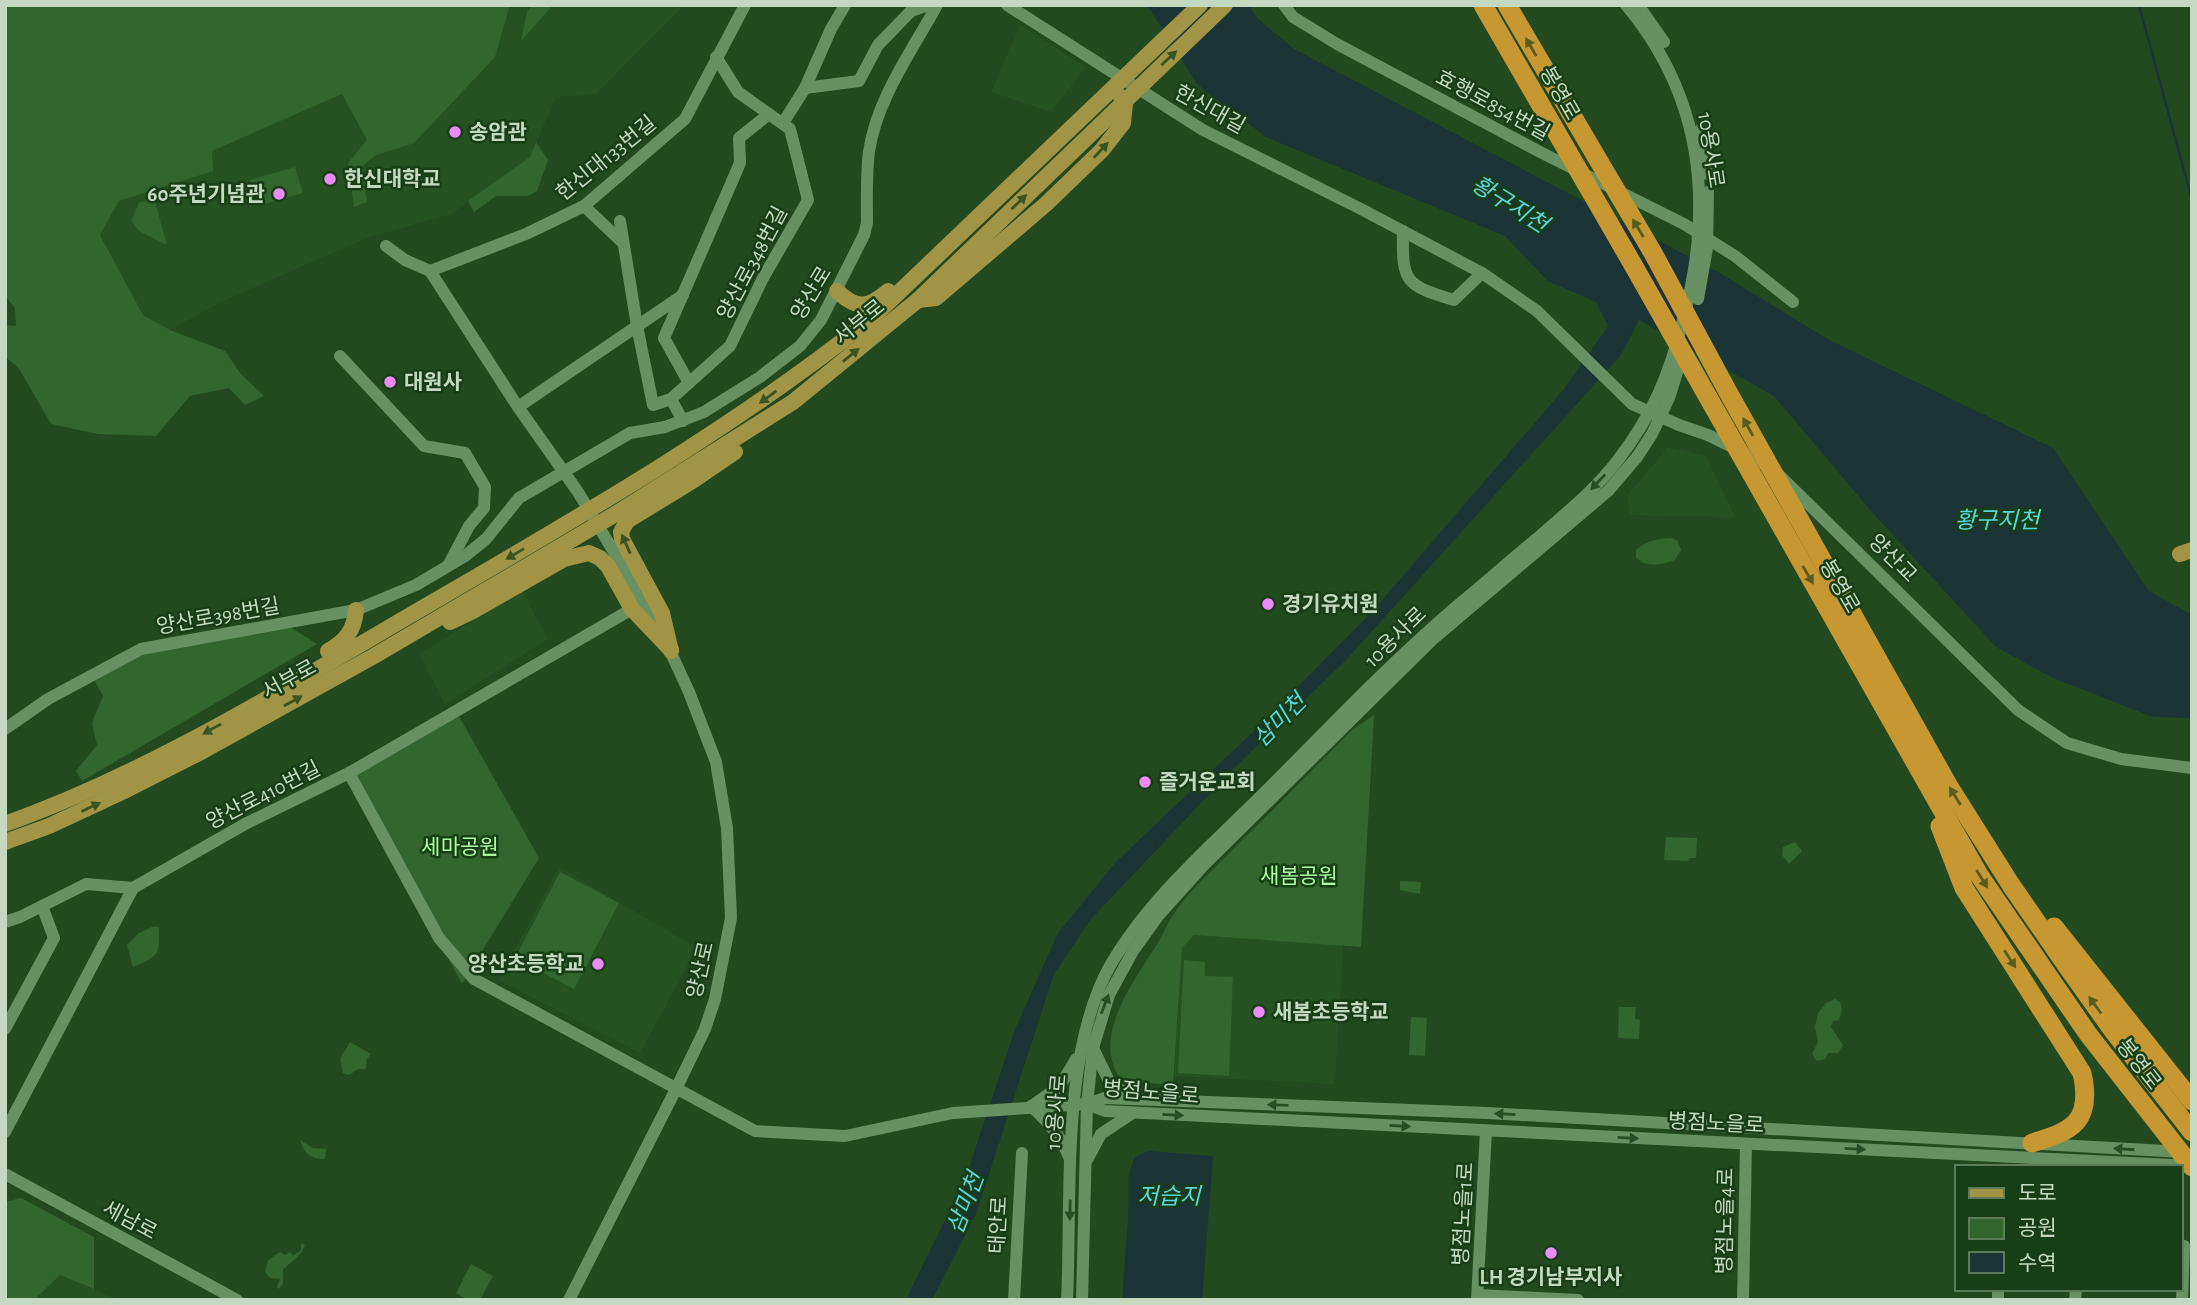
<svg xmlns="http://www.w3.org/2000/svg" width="2197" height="1305" font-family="'Alegreya Sans','Noto Sans KR',sans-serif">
<rect width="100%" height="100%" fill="#23491f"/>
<!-- built -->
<g fill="#265222">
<polygon points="510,5 684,5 596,94 556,97 530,157 451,214 367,238 223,301 170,330 143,315 100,235 119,201 212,151 342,94 376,155 495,57"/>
<polygon points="1020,25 1086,67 1051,112 991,92"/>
<polygon points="1668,447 1706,456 1735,517 1629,515 1627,496"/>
<polygon points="522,591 548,639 445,704 419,654"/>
<polygon points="559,867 697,948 640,1053 499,980"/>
<polygon points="1194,935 1343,945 1335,1084 1174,1076 1182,948"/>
<polygon points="60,1275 118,1300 34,1300"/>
</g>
<!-- green -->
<g fill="#33662e">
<polygon points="5,5 510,5 495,57 414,143 376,155 361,167 367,202 354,207 348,163 367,140 342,94 212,151 213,171 119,201 100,235 143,315 170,330 225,351 240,373 264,396 245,405 229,388 190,396 156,436 98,434 51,424 18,367 5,357 5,325 16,326 15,308 5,296"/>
<polygon points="533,5 553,5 521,41 527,12"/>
<polygon points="536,142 548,160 537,191 528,196 496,196 474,212 468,201 530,157"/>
<polygon points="295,167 303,193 258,206 250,180"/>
<polygon points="154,198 167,245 139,231 131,221 139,203"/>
<path d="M1672 538 1678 541 1681 550 1675 560C1662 565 1647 568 1636 558V550C1646 541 1659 538 1672 538Z"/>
<polygon points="284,623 317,644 82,781 76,771 97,745 92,723 103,696 91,674 141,649"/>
<polygon points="456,711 539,858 462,984 349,773"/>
<path d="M1374 715 1361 947 1194 935 1182 948 1173 1085 1122 1081C1088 1037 1137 978 1159 941 1166 928 1171 916 1180 905 1199 881 1222 861 1243 839 1280 803 1316 766 1352 730Z"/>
<polygon points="1666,837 1697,838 1696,858 1689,858 1688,861 1664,860"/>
<polygon points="1795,842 1802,851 1789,864 1782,855 1783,847"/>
<polygon points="560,872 619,903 574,989 515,958"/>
<polygon points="1400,881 1421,882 1420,894 1400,890"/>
<path d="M152 927H159C160 955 159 956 133 967L127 945 139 933Z"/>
<polygon points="1184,960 1205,962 1205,976 1233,977 1229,1076 1178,1073"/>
<polygon points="1835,999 1840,1002 1842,1009 1839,1020 1833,1021 1831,1027 1843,1045 1838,1053 1828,1053 1825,1059 1817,1061 1812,1054 1818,1042 1815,1027 1818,1013 1826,1003"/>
<polygon points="1619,1007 1636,1007 1635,1019 1640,1020 1639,1039 1618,1038"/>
<polygon points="1411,1017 1427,1018 1425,1056 1409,1055"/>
<polygon points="350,1042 371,1054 367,1059 366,1069 358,1069 349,1075 343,1073 340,1059"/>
<path d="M300 1140 313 1148 326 1149 325 1159C311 1160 303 1152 300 1140Z"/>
<polygon points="21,1198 94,1237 94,1289 60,1275 34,1300 5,1300 5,1202"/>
<path d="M301 1243 305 1245C302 1256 290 1262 283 1270V1283L279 1289 277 1287 280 1279 270 1278 265 1272 268 1260 280 1252 285 1255 290 1252 293 1256 301 1250Z"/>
<polygon points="471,1264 493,1276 480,1300 468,1300 456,1293"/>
</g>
<!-- water -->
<g fill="#1b3436">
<polygon points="1147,5 1249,5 1258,19 1294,49 1718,272 1829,340 2053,448 2149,591 2192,615 2192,718 2153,717 2053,678 1996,647 1872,512 1774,396 1639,320 1621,355 1345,661 1236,766 1090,920 1054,974 976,1214 932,1300 906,1300 966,1177 1014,1032 1058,933 1116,862 1253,732 1371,613 1564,389 1608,326 1596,302 1548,281 1505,236 1266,137 1197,84"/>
<polygon points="1148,1151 1213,1156 1202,1300 1122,1300 1128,1222 1129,1173 1135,1157"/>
</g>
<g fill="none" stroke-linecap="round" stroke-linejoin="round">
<!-- stream -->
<polyline stroke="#1b3436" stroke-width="2.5" points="2139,5 2192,200"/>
<!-- minor -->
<g stroke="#679063" stroke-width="12">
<polyline points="1007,5 1203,130 1361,209 1482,273 1537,311 1632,404 1679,425 1708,435 1755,458 1778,474 2018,710 2067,743 2121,759 2192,768"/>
<polyline points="1284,5 1293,17 1337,44 1542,153 1684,224 1735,256 1793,302"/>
<polyline points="1638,5 1664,42"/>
<polyline points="805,88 859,81 878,45 911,11 928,5"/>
<polyline points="783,123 805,88 831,29 845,5"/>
<polyline points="1700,130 1707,174"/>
<polyline points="584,206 623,243"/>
<polyline points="620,221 637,326 653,405 671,399"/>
<path d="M1403 231C1402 283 1405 285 1454 300L1482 273"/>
<polyline points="386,246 405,260 430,271"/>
<polyline points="1698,299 1707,248 1708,192"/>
<polyline points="340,356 424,446 465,453 485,487 484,508 469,526 448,566"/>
<polyline points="689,383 664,338 740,163 739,138 769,114"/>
<polyline points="518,407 683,295"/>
<polyline points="683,421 671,399 730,346 763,278 808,200 790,129 738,92 716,57"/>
<path d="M5 729 48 699 141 649 356 610 416 585 465 556 486 539 519 498 630 433 665 427 704 412 760 377 800 346 821 320 864 235 867 223C867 200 866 175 869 152 876 100 912 51 937 5"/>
<polyline points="349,773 439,938 474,979 755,1131 845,1136 953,1113 1087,1104 1105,1098 1487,1113 2183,1152"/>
<polyline points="5,922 20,917 86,884 133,888"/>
<polyline points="5,1029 54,938 42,906"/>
<polyline points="1093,1048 1109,1081 1131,1097"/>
<polyline points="1087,1104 1105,1111 2192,1166"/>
<path d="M1031 1106C1049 1123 1061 1136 1070 1159"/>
<polyline points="1032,1106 1060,1086 1076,1059"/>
<polyline points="5,1132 133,888 245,824 349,773 632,609 638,610"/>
<polyline points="1087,1160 1101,1134 1131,1114"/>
<polyline points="5,1174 237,1300"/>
<polyline points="2181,1245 2184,1246 2182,1300"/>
<polyline points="1478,1295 1578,1300"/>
<polyline points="569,1300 676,1089 705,1029 715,999 731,918 727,828 716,762 689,692 660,629 578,492 518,407 430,271 526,234 584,206 685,119 745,5"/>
<polyline points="1014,1300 1022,1153"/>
<path d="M1067 1300C1072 1198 1060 1053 1111 964 1150 897 1213 844 1267 790 1329 728 1390 663 1457 606 1485 583 1512 559 1540 536 1567 512 1596 489 1618 460 1653 414 1669 376 1683 320 1714 206 1704 98 1626 5"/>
<polyline points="1082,1300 1087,1104 1093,1048 1109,995 1133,951 1158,916 1204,865 1432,640 1608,491 1637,457 1652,434 1669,398 1684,350"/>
<polyline points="1477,1300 1486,1131"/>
<polyline points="1743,1300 1746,1144"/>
<polyline points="1998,1300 1998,1289"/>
<polyline points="2075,1300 2076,1289"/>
</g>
<!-- major -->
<g stroke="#a19445" stroke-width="16">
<path d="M837 291C857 310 868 308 888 291"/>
<polyline points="918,300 936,298 1046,204 1102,150 1123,123 1125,104 1121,97"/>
<polyline points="2180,554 2192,550"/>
<polyline points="450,622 473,611 564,559 589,553 600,558 608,566 632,609 671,650"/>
<path d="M328 651C346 641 354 631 356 610"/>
<polyline points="671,651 662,613 622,539 621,532 627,521 694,480 735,452"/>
<path d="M5 824C150 772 282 690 414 613 572 521 729 432 872 318L1200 5"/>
<polyline points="5,842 49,826 122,792 201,752 374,656 612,516 793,402 918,300 1225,5"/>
</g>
<!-- highway -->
<g stroke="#c79731" stroke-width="19">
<polyline points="1483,5 1632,263 1979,875 2088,1034 2192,1167"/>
<polyline points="1507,5 1653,253 1728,392 1948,785 2011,885 2067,966 2114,1032 2192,1132"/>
<path d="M1940 826 1964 888 2082 1073C2093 1122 2072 1131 2032 1143"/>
<polyline points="2054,927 2192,1101"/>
</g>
</g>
<!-- one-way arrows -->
<defs><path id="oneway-solid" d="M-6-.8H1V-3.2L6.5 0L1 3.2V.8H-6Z" transform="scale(1.75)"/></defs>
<g fill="#555d1f">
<use href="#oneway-solid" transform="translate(1531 47) rotate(-120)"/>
<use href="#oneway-solid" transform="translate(1638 228) rotate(-121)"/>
<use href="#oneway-solid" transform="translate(1748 427) rotate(-119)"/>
<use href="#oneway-solid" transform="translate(1808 575) rotate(60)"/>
<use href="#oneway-solid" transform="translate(1955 796) rotate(-122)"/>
<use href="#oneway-solid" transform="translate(1982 879) rotate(58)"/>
<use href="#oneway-solid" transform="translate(2010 959) rotate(57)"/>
<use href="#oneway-solid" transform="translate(2095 1005) rotate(-126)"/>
</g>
<g fill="#3a5421">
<use href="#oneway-solid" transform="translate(1169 58) rotate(-43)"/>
<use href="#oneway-solid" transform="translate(1101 150) rotate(-47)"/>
<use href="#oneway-solid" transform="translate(1019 202) rotate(-44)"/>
<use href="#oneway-solid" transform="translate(851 355) rotate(-39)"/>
<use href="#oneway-solid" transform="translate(768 397) rotate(144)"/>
<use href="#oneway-solid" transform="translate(626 544) rotate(-114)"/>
<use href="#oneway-solid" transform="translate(515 554) rotate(149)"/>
<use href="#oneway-solid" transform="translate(293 701) rotate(-29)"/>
<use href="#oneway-solid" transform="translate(212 729) rotate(151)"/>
<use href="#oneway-solid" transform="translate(91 807) rotate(-25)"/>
</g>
<g fill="#284e25">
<use href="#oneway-solid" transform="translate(1598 482) rotate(134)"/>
<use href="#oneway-solid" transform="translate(1105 1004) rotate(-69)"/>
<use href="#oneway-solid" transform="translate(1278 1105) rotate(-178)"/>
<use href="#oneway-solid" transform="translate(1505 1114) rotate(-177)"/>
<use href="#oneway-solid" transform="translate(1173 1115) rotate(3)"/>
<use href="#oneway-solid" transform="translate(1400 1126) rotate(3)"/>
<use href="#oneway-solid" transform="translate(1628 1138) rotate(3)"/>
<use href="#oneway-solid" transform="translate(1855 1149) rotate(3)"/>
<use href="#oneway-solid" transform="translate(2124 1149) rotate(-176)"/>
<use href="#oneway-solid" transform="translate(1070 1210) rotate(91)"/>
</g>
<!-- markers -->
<g fill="#ec8cfb" stroke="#183e15" stroke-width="2.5">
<circle cx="455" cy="132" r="7"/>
<circle cx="330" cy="179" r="7"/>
<circle cx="279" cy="194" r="7"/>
<circle cx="390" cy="382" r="7"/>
<circle cx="1268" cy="604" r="7"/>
<circle cx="1145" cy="782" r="7"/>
<circle cx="598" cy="964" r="7"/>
<circle cx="1259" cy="1012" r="7"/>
<circle cx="1551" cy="1253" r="7"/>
</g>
<g text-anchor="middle" stroke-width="5" stroke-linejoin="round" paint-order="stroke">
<!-- street labels -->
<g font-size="21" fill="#c3d9c0" stroke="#183e15">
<text transform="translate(1560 93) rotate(60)" y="7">봉영로</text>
<text transform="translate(1493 105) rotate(28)" y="7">효행로854번길</text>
<text transform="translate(1210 109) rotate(29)" y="7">한신대길</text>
<text transform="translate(1711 150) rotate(81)" y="7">10용사로</text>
<text transform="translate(606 158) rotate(-39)" y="7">한신대133번길</text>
<text transform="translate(752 263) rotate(-62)" y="7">양산로348번길</text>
<text transform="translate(811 293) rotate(-59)" y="7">양산로</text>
<text transform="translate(859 322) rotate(-39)" y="7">서부로</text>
<text transform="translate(1893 558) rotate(45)" y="7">양산교</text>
<text transform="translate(1840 586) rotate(60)" y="7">봉영로</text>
<text transform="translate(218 616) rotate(-10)" y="7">양산로398번길</text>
<text transform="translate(1395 637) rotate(-44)" y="7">10용사로</text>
<text transform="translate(289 679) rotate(-29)" y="7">서부로</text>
<text transform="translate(263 795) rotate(-27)" y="7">양산로410번길</text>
<text transform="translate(700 970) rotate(-77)" y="7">양산로</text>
<text transform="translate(2139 1064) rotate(52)" y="7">봉영로</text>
<text transform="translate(1151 1092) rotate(5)" y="7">병점노을로</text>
<text transform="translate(1056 1112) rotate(-85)" y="7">10용사로</text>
<text transform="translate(1716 1123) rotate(3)" y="7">병점노을로</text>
<text transform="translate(1463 1214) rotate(-87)" y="7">병점노을1로</text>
<text transform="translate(130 1220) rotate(28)" y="7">세남로</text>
<text transform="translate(1725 1221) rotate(-89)" y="7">병점노을4로</text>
<text transform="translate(998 1225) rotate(-87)" y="7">태안로</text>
</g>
<!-- poi labels -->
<g font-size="21" font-weight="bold" fill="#c3d9c0" stroke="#183e15" text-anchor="start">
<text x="469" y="139">송암관</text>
<text x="344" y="186">한신대학교</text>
<text x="265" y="201" text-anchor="end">60주년기념관</text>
<text x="404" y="389">대원사</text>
<text x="1282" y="611">경기유치원</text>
<text x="1159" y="789">즐거운교회</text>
<text x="584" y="971" text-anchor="end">양산초등학교</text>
<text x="1273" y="1019">새봄초등학교</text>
<text x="1551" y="1284" text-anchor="middle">LH 경기남부지사</text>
</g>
<!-- park labels -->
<g font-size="21" fill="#a9fea0" stroke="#183e15">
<text x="460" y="854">세마공원</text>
<text x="1299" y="883">새봄공원</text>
</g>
<!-- water labels -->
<g font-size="23" font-style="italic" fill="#56d6df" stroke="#183e15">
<text transform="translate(1510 204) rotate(32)" y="8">황구지천</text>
<text x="1997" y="528">황구지천</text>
<text transform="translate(1279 720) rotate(-45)" y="8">삼미천</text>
<text x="1169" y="1204">저습지</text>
<text transform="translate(965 1203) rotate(-69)" y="8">삼미천</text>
</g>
</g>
<!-- border -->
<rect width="2197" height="1305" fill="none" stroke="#c3d9c0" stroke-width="14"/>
<!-- legend -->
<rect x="1955" y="1165" width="228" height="126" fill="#183e15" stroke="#5c7c59" stroke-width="2"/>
<rect x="1969" y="1188" width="35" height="10" fill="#a19445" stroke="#5c7c59" stroke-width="2"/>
<text x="2018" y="1200" font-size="21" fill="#c3d9c0">도로</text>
<rect x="1969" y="1218" width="35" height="21" fill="#33662e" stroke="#5c7c59" stroke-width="2"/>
<text x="2018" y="1235" font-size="21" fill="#c3d9c0">공원</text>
<rect x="1969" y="1252" width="35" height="21" fill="#1b3436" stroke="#5c7c59" stroke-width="2"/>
<text x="2018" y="1270" font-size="21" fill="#c3d9c0">수역</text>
</svg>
